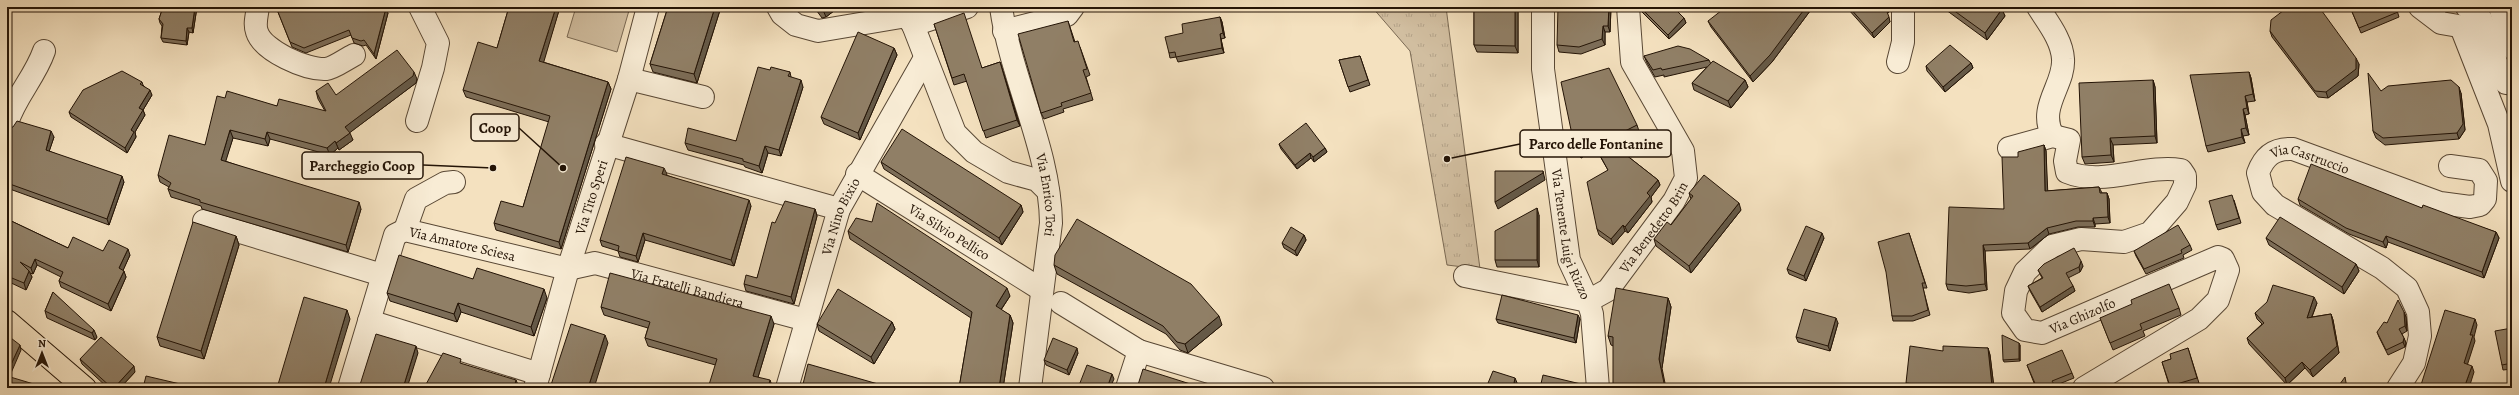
<svg xmlns="http://www.w3.org/2000/svg" width="2519" height="395" font-family="Alegreya,serif">
<defs>
<pattern id="park-tufts" width="24" height="20" patternUnits="userSpaceOnUse"><rect width="24" height="20" fill="#d1bea0"/><path d="M3 7l-1-3M5 7V3M7 7l1-3M15 17l-1-3M17 17v-4M19 17l1-3" fill="none" stroke="#b3a288"/></pattern>
</defs>
<rect width="100%" height="100%" fill="#f4e1bf"/>
<filter id="stains"><feTurbulence type="fractalNoise" baseFrequency=".005" numOctaves="4"/><feColorMatrix values="0 0 0 0 .2 0 0 0 0 .09 0 0 0 0 .02 0 0 0 .5 -.17"/></filter>
<radialGradient id="worn" r=".72"><stop offset=".6" stop-color="#630" stop-opacity="0"/><stop offset="1" stop-color="#630" stop-opacity=".3"/></radialGradient>
<!-- park -->
<polygon fill="url(#park-tufts)" stroke="#7a6953" points="1372,7 1446,7 1480,269 1447,265 1410,51"/>
<!-- pitch -->
<polygon fill="#d1bea0" stroke="#7a6953" points="576,7 630,7 617,52 567,37"/>
<g fill="none" stroke-linecap="round" stroke-linejoin="round">
<!-- minor casing -->
<g stroke="#584734" stroke-width="24">
<g id="minor">
<path d="M258 7C257 15 254 24 257 32 263 51 306 70 326 69 334 68 346 59 354 55"/>
<polyline points="778,7 782,14 796,25 818,31 907,16"/>
<polyline points="901,7 913,25 955,133 974,152 1008,172 1037,180 1048,191"/>
<path id="s1" d="M1001 7C1011 80 1050 149 1051 223L1030 388"/>
<path id="s2" d="M1543 7V69L1569 260 1588 301 1592 314 1598 388"/>
<path d="M2038 7C2048 23 2062 40 2063 59 2065 85 2037 107 2053 136"/>
<polyline points="2420,7 2441,23 2476,29"/>
<polyline points="2467,7 2481,19 2502,79 2506,83 2512,84"/>
<polyline points="2500,7 2512,48"/>
<polyline points="913,25 967,7"/>
<polyline points="2461,27 2499,124 2512,181"/>
<polyline points="1004,31 1067,15 1073,7"/>
<polyline points="1898,62 1903,42 1903,8"/>
<polyline points="629,79 703,97"/>
<polyline points="417,121 433,68 438,43 420,7"/>
<path d="M7 123C15 97 35 77 44 51"/>
<polyline points="606,144 839,209"/>
<path id="s3" d="M2009 148 2053 136 2069 140 2065 161 2067 172C2103 187 2144 164 2181 170L2185 176V185L2177 202 2150 233 2124 242 2081 239 2052 246 2025 272 2016 291 2013 313 2025 330 2042 333 2218 257 2223 259 2228 270 2218 300 2199 319 2084 388"/>
<path id="s4" d="M857 174 1042 290"/>
<polyline points="204,221 382,275"/>
<polyline points="405,230 416,199 445,183 454,182"/>
<path id="s5" d="M1465 276 1588 301 1608 290 1674 201 1686 178 1683 151 1632 62 1628 7"/>
<polyline points="1061,303 1139,351 1127,388"/>
<polyline points="369,321 539,374"/>
<polyline points="1139,351 1263,388"/>
<path id="s6" d="M349 388 395 235 405 230 568 269 595 263 806 320"/>
<path id="s7" d="M535 388 568 269 629 79 648 7"/>
<path id="s8" d="M787 388 839 209 925 58"/>
<path id="s9" d="M2398 388 2414 363 2420 336 2418 312 2407 288 2382 268 2275 205 2263 192 2258 173C2264 156 2274 148 2293 149L2440 203 2470 207 2480 205 2485 199 2486 181 2479 170 2450 166"/>
</g>
</g>
<!-- major casing -->
<g stroke="#241406" stroke-width="24">
<polyline id="major" points="7,321 85,388"/>
</g>
<!-- minor -->
<use href="#minor" stroke="#f8ecd5" stroke-width="22"/>
<!-- major -->
<use href="#major" stroke="#f4e1bf" stroke-width="22"/>
</g>
<!-- wall -->
<g fill="#7c6d58" stroke="#241406">
<polygon points="163,7 197,7 193,33 189,32 187,45 163,42 161,38 162,26 160,23 159,19"/>
<polygon points="276,7 388,13 376,59 366,45 363,46 354,43 351,35 306,53 292,47"/>
<polygon points="509,7 560,7 543,62 608,82 611,89 561,249 496,230 494,223 523,207 549,122 466,97 463,90 497,48"/>
<polygon points="668,7 721,7 697,83 653,72 650,64"/>
<polygon points="814,7 839,7 826,17 822,18"/>
<polygon points="1474,7 1518,7 1518,53 1477,52 1474,45"/>
<polygon points="1611,7 1610,32 1605,32 1605,45 1581,54 1559,52 1557,45"/>
<polygon points="1639,7 1684,18 1686,23 1669,39 1641,11"/>
<polygon points="1766,7 1813,7 1772,62 1753,82 1711,27 1708,21"/>
<polygon points="1847,7 1891,7 1890,11 1887,14 1890,22 1874,38 1848,9"/>
<polygon points="1942,7 2000,7 2005,16 1987,40"/>
<polygon points="2350,7 2396,7 2399,17 2361,33"/>
<polygon points="1220,17 1222,22 1225,38 1221,39 1224,53 1178,62 1176,57 1170,58 1169,53 1183,33"/>
<polygon points="1068,21 1075,42 1080,47 1090,75 1086,77 1093,100 1063,109 1064,112 1044,119 1041,113"/>
<polygon points="934,24 982,68 1000,62 1020,126 986,138 967,81 954,85"/>
<polygon points="2270,31 2359,64 2358,76 2328,98 2318,97 2272,37"/>
<polygon points="894,48 897,55 860,140 824,124 821,117"/>
<polygon points="1360,56 1370,85 1350,92 1339,60"/>
<polygon points="1644,56 1709,60 1711,64 1745,80 1748,87 1731,108 1694,90 1692,83 1707,67 1664,77 1664,75 1655,77 1647,63"/>
<polygon points="1971,63 1973,68 1945,92 1927,71 1926,66"/>
<polygon points="770,70 790,72 791,77 803,87 781,156 768,153 762,173 745,167 744,165 688,150 685,143 736,141"/>
<polygon points="2249,72 2251,78 2255,101 2247,102 2249,114 2245,115 2249,135 2243,136 2245,143 2208,152 2206,146"/>
<polygon points="417,79 416,83 349,133 353,140 339,150 338,148 330,155 270,139 268,146 233,138 225,161 361,209 348,252 202,209 201,206 171,197 168,189 169,187 160,182 158,175 205,145 225,98 277,106 325,111 318,99 316,91 336,95"/>
<polygon points="2153,80 2155,87 2157,143 2113,145 2114,162 2085,164 2082,157"/>
<polygon points="142,82 143,85 152,95 143,110 145,115 135,132 136,137 127,153 71,117 69,112"/>
<polygon points="2381,91 2461,93 2465,130 2459,139 2385,145 2376,138 2373,131"/>
<polygon points="1637,125 1639,131 1612,144 1658,180 1660,185 1651,197 1652,202 1628,233 1625,231 1613,245 1599,235 1597,229 1608,170 1596,149 1581,158 1574,144"/>
<polygon points="7,128 54,137 49,151 124,182 109,225 7,188"/>
<polygon points="1279,144 1325,148 1327,152 1314,162 1311,158 1297,169 1281,149"/>
<polygon points="2044,145 2046,151 2047,191 2099,187 2102,193 2107,193 2109,199 2110,223 2095,224 2095,227 2078,227 2049,234 2030,249 1985,251 1987,290 1969,293 1948,290 1946,284 2004,209 2018,157"/>
<polygon points="881,162 1021,205 1023,212 1002,245 884,169"/>
<polygon points="667,174 666,175 751,206 734,266 645,240 638,262 620,257 618,251 602,246 600,240"/>
<polygon points="1689,193 1741,210 1691,273 1656,246 1654,239 1671,225 1691,199"/>
<polygon points="2298,199 2422,208 2496,232 2499,238 2484,278 2388,242 2386,248 2349,234 2300,205"/>
<polygon points="2234,200 2241,223 2218,230 2216,225"/>
<polygon points="815,209 817,216 794,304 746,291 744,284 757,278 775,223"/>
<polygon points="1539,215 1539,267 1497,267 1495,260"/>
<polygon points="7,219 68,248 103,251 130,255 123,270 126,277 111,311 61,287 59,281 61,277 37,265 33,274 30,273 32,277 26,290 7,281"/>
<polygon points="848,231 1010,296 1001,310 1010,315 1013,323 1003,388 959,388 971,318 850,239"/>
<polygon points="1909,233 1927,288 1923,288 1930,315 1913,321 1893,321 1892,316"/>
<polygon points="1304,235 1306,240 1297,256 1284,248 1282,243"/>
<polygon points="236,236 239,245 204,359 160,346 157,337"/>
<polygon points="1824,238 1806,281 1789,274 1787,269"/>
<polygon points="2266,238 2356,264 2359,271 2344,294 2269,245"/>
<polygon points="2190,245 2192,250 2183,255 2184,258 2146,274 2136,256 2134,251"/>
<polygon points="1054,265 1222,325 1188,353 1180,350 1166,334 1057,274"/>
<polygon points="2083,266 2080,272 2068,278 2073,286 2075,291 2042,312 2030,291 2028,286 2042,278 2038,270"/>
<polygon points="473,279 547,298 534,336 461,312 457,322 390,301 387,293"/>
<polygon points="53,292 97,337 95,340 47,318 45,311"/>
<polygon points="1668,298 1671,307 1662,368 1611,345 1608,336"/>
<polygon points="2317,303 2312,317 2331,314 2333,320 2339,353 2313,377 2305,368 2287,385 2249,344 2247,338 2262,324 2257,319 2255,313"/>
<polygon points="601,307 774,324 758,377 648,346 645,338 648,328 604,315"/>
<polygon points="2179,308 2181,315 2143,331 2145,336 2113,350 2100,318"/>
<polygon points="2404,312 2406,317 2407,331 2402,334 2406,343 2405,347 2388,355 2379,337 2377,332 2387,323"/>
<polygon points="1496,319 1580,319 1576,343 1498,323"/>
<polygon points="892,322 895,329 874,364 819,331 817,324"/>
<polygon points="1838,323 1830,351 1798,342 1796,337"/>
<polygon points="2512,328 2512,369 2503,370 2502,365"/>
<polygon points="2020,345 2020,361 2004,362 2003,360"/>
<polygon points="1988,348 1990,355 1994,388 1907,388 1906,383 1943,351"/>
<polygon points="2188,348 2199,383 2182,388 2170,388 2162,362 2171,359"/>
<polygon points="1078,353 1069,375 1046,365 1044,360"/>
<polygon points="80,359 135,372 120,388 108,388 82,364"/>
<polygon points="2027,365 2072,373 2074,378 2054,386 2055,388 2036,388"/>
</g>
<!-- shaded-wall -->
<g fill="#655947" stroke="#241406">
<polygon points="195,7 197,7 193,33 192,28"/>
<polygon points="556,7 560,7 542,68 539,61"/>
<polygon points="715,7 721,7 697,83 694,74"/>
<polygon points="827,7 839,7 826,17 823,10"/>
<polygon points="1515,7 1518,7 1518,53 1515,46"/>
<polygon points="1609,7 1611,7 1610,32 1608,26"/>
<polygon points="1806,7 1813,7 1772,62 1753,82 1750,76"/>
<polygon points="1887,7 1891,7 1890,11 1887,14 1886,9"/>
<polygon points="386,8 388,13 376,59 374,54"/>
<polygon points="2002,9 2005,16 1987,40 1985,33"/>
<polygon points="1220,17 1222,22 1225,38 1223,33"/>
<polygon points="1889,17 1890,22 1874,38 1872,33"/>
<polygon points="1684,18 1686,23 1669,39 1668,35"/>
<polygon points="1603,26 1605,32 1605,45 1602,39"/>
<polygon points="187,28 189,32 187,45 186,41"/>
<polygon points="1220,34 1221,39 1224,53 1222,48"/>
<polygon points="894,48 897,55 860,140 858,133"/>
<polygon points="2356,58 2359,64 2358,76 2328,98 2326,92"/>
<polygon points="1000,62 1002,69 1020,126 1017,120"/>
<polygon points="1971,63 1973,68 1945,92 1943,87"/>
<polygon points="414,72 417,79 416,83 348,134 345,127"/>
<polygon points="2249,72 2251,78 2255,101 2253,94"/>
<polygon points="801,80 803,87 781,156 779,150"/>
<polygon points="1745,80 1748,87 1731,108 1728,101"/>
<polygon points="2153,80 2155,87 2157,143 2155,136"/>
<polygon points="608,82 611,89 561,249 559,242"/>
<polygon points="2459,87 2461,93 2465,130 2459,139 2457,133"/>
<polygon points="150,90 152,95 143,110 145,115 135,132 136,137 127,153 125,148 131,130 139,108"/>
<polygon points="2245,96 2247,102 2249,114 2247,108"/>
<polygon points="2243,109 2245,115 2249,135 2246,128"/>
<polygon points="2241,129 2245,143 2242,137"/>
<polygon points="230,130 233,138 224,167 221,160"/>
<polygon points="51,131 54,137 48,155 46,150"/>
<polygon points="267,132 270,139 268,146 265,139"/>
<polygon points="350,133 353,140 339,150 336,143"/>
<polygon points="2110,138 2113,145 2114,162 2111,155"/>
<polygon points="335,141 338,148 330,155 327,148"/>
<polygon points="1593,143 1596,149 1581,158 1579,152"/>
<polygon points="2044,145 2046,151 2048,197 2045,191"/>
<polygon points="765,146 768,153 762,173 759,166"/>
<polygon points="1325,148 1327,152 1314,162 1313,157"/>
<polygon points="1310,153 1311,158 1297,169 1295,165"/>
<polygon points="664,168 667,174 665,180 662,174"/>
<polygon points="1543,171 1545,180 1498,209 1495,202"/>
<polygon points="122,176 124,182 109,225 107,219"/>
<polygon points="1658,180 1660,185 1651,197 1652,202 1628,233 1625,227 1647,193"/>
<polygon points="2107,193 2109,199 2110,223 2108,217"/>
<polygon points="749,200 751,206 734,266 731,260"/>
<polygon points="359,202 361,209 348,252 346,245"/>
<polygon points="1739,203 1741,210 1691,273 1689,266"/>
<polygon points="1021,205 1023,212 1002,245 999,238"/>
<polygon points="1537,208 1539,215 1539,267 1537,260"/>
<polygon points="815,209 817,216 794,304 791,297"/>
<polygon points="2093,218 2095,224 2095,227 2093,221"/>
<polygon points="1623,225 1625,231 1613,245 1611,239"/>
<polygon points="2047,228 2049,234 2030,249 2028,243"/>
<polygon points="2496,232 2499,238 2484,278 2482,272"/>
<polygon points="643,233 645,240 638,262 636,256"/>
<polygon points="1822,233 1824,238 1806,281 1804,276"/>
<polygon points="1304,235 1306,240 1297,256 1295,251"/>
<polygon points="236,236 239,245 204,359 201,351"/>
<polygon points="2386,236 2388,242 2386,248 2383,242"/>
<polygon points="1983,245 1985,251 1987,290 1985,284"/>
<polygon points="128,249 130,255 121,275 119,268"/>
<polygon points="35,259 37,265 33,274 31,268"/>
<polygon points="2081,261 2083,266 2080,272 2079,267"/>
<polygon points="2356,264 2359,271 2344,294 2342,287"/>
<polygon points="29,271 32,277 26,290 24,283"/>
<polygon points="124,271 126,277 111,311 108,304"/>
<polygon points="2073,286 2075,291 2042,312 2040,307"/>
<polygon points="1007,288 1010,296 998,314 996,306"/>
<polygon points="544,289 547,298 534,336 531,327"/>
<polygon points="2314,297 2317,303 2309,324 2307,318"/>
<polygon points="1668,298 1671,307 1662,368 1666,388 1665,388 1659,359"/>
<polygon points="458,303 461,312 457,322 454,314"/>
<polygon points="347,310 350,319 329,388 324,388"/>
<polygon points="2404,312 2406,317 2407,331 2405,326"/>
<polygon points="2331,314 2333,320 2339,353 2313,377 2310,370"/>
<polygon points="1010,315 1013,323 1003,388 999,388"/>
<polygon points="1578,315 1580,319 1576,343 1574,338"/>
<polygon points="771,316 774,324 756,384 753,376"/>
<polygon points="1219,316 1222,325 1188,353 1185,344"/>
<polygon points="1836,318 1838,323 1830,351 1828,346"/>
<polygon points="2475,319 2477,325 2474,337 2475,341 2466,369 2464,363 2470,335"/>
<polygon points="892,322 895,329 874,364 871,357"/>
<polygon points="94,330 97,337 95,340 92,333"/>
<polygon points="605,335 608,343 594,388 588,388"/>
<polygon points="2404,338 2406,343 2405,347 2403,342"/>
<polygon points="2019,343 2020,345 2020,361 2019,359"/>
<polygon points="20,345 21,350 8,380 7,378 7,373"/>
<polygon points="416,346 418,353 407,388 403,388"/>
<polygon points="1077,348 1078,353 1069,375 1067,370"/>
<polygon points="1988,348 1990,355 1994,388 1993,388 1992,386"/>
<polygon points="2302,362 2305,368 2287,385 2285,378"/>
<polygon points="134,366 135,372 120,388 114,388"/>
<polygon points="2472,366 2474,372 2469,388 2464,388"/>
<polygon points="1112,374 1114,379 1110,388 1107,388"/>
<polygon points="1515,378 1518,385 1517,388 1513,388"/>
<polygon points="516,380 519,387 519,388 514,388"/>
<polygon points="770,380 773,388 768,388"/>
</g>
<!-- building -->
<g fill="#907f66" stroke="#241406">
<polygon points="163,7 195,7 192,28 187,28 186,41 161,38 163,24 159,19"/>
<polygon points="276,7 385,7 386,8 374,54 364,40 361,41 352,38 349,30 304,48 290,42"/>
<polygon points="509,7 556,7 539,61 608,82 559,242 494,223 501,201 523,207 550,116 463,90 478,42 497,48"/>
<polygon points="668,7 715,7 694,74 650,64"/>
<polygon points="816,7 827,7 823,10 819,11"/>
<polygon points="1474,7 1515,7 1515,46 1474,45"/>
<polygon points="1558,7 1609,7 1608,26 1603,26 1602,39 1579,47 1557,45"/>
<polygon points="1640,7 1673,7 1684,18 1668,35"/>
<polygon points="1726,7 1764,7 1765,8 1766,7 1806,7 1770,55 1750,76 1708,21"/>
<polygon points="1849,7 1887,7 1886,9 1889,17 1872,33"/>
<polygon points="1949,7 2000,7 2002,9 1985,33"/>
<polygon points="2288,7 2319,7 2356,58 2356,69 2326,92 2315,91 2270,31 2271,20"/>
<polygon points="2350,7 2396,7 2398,12 2359,28"/>
<polygon points="964,13 982,68 1000,62 1017,120 983,131 964,74 952,78 934,24"/>
<polygon points="1220,17 1223,33 1220,34 1222,48 1176,57 1175,52 1169,53 1165,37 1183,33 1182,24"/>
<polygon points="1068,21 1074,42 1078,41 1087,69 1083,70 1091,93 1061,103 1062,106 1041,113 1018,34"/>
<polygon points="858,32 894,48 858,133 821,117"/>
<polygon points="1950,45 1971,63 1943,87 1926,66"/>
<polygon points="1678,46 1690,49 1709,60 1662,70 1661,68 1653,70 1644,56"/>
<polygon points="397,50 414,72 413,76 345,127 350,133 336,143 335,141 327,148 267,132 265,139 230,130 221,160 359,202 346,245 200,202 200,200 168,189 171,183 158,175 169,135 205,145 217,96 225,98 227,91 277,106 279,99 326,111 316,91 328,83 336,95"/>
<polygon points="1360,56 1368,80 1348,87 1339,60"/>
<polygon points="1713,61 1745,80 1728,101 1692,83"/>
<polygon points="758,67 770,70 771,67 790,72 788,76 801,80 779,150 765,146 759,166 743,161 743,159 685,143 688,128 736,141"/>
<polygon points="1609,68 1637,125 1607,140 1658,180 1647,193 1650,196 1625,227 1623,225 1611,239 1597,229 1587,182 1608,170 1593,143 1579,152 1574,144 1561,82"/>
<polygon points="122,71 142,82 140,84 150,90 139,108 143,110 131,130 134,132 125,148 69,112 83,90"/>
<polygon points="2249,72 2253,94 2245,96 2247,108 2243,109 2246,128 2241,129 2242,137 2206,146 2190,75"/>
<polygon points="2368,73 2381,91 2388,86 2451,80 2459,87 2463,124 2457,133 2383,138 2373,131"/>
<polygon points="2153,80 2155,136 2110,138 2111,155 2082,157 2079,83"/>
<polygon points="17,121 51,131 46,150 122,176 107,219 7,183 7,128 13,127"/>
<polygon points="1306,123 1325,148 1313,157 1310,153 1295,165 1279,144"/>
<polygon points="902,129 1021,205 999,238 881,162"/>
<polygon points="2044,145 2045,191 2099,187 2100,193 2107,193 2108,217 2093,218 2093,221 2076,221 2047,228 2028,243 1983,245 1985,284 1966,286 1946,284 1949,207 2004,209 2002,157 2018,157 2018,152"/>
<polygon points="626,157 664,168 662,174 749,200 731,260 643,233 636,256 618,251 619,246 600,240"/>
<polygon points="2311,164 2422,208 2423,205 2496,232 2482,272 2386,236 2383,242 2346,228 2298,199"/>
<polygon points="1495,171 1543,171 1543,173 1495,202"/>
<polygon points="1704,175 1739,203 1689,266 1654,239 1667,222 1671,225 1693,196 1689,193"/>
<polygon points="2232,195 2239,218 2216,225 2209,201"/>
<polygon points="785,201 815,209 791,297 744,284 746,275 757,278 772,222 775,223"/>
<polygon points="877,203 1007,288 996,306 1010,315 999,388 959,388 972,312 848,231 856,218 872,222"/>
<polygon points="1537,208 1537,260 1495,260 1495,231"/>
<polygon points="2280,217 2356,264 2342,287 2266,238"/>
<polygon points="7,219 68,248 73,237 103,251 109,240 128,249 119,268 124,271 108,304 59,281 63,272 35,259 31,268 20,262 29,271 24,283 7,276"/>
<polygon points="1077,219 1191,284 1219,316 1185,344 1177,342 1163,326 1054,265 1055,255"/>
<polygon points="193,222 236,236 201,351 157,337"/>
<polygon points="2178,225 2190,245 2181,250 2182,253 2144,269 2134,251"/>
<polygon points="1806,226 1822,233 1804,276 1787,269"/>
<polygon points="1291,227 1304,235 1295,251 1282,243"/>
<polygon points="1909,233 1925,283 1922,283 1928,310 1912,316 1892,316 1886,272 1878,242"/>
<polygon points="2074,248 2081,261 2079,267 2066,273 2073,286 2040,307 2028,286 2043,278 2038,270 2044,264"/>
<polygon points="399,255 473,279 477,268 544,289 531,327 458,303 454,314 387,293"/>
<polygon points="610,273 771,316 753,376 770,380 768,388 708,388 717,359 645,338 650,322 601,307"/>
<polygon points="2169,284 2179,308 2140,324 2142,329 2110,343 2100,318 2132,304 2131,300"/>
<polygon points="2273,285 2314,297 2307,318 2331,314 2337,346 2310,370 2302,362 2285,378 2247,338 2264,323 2255,313 2267,302"/>
<polygon points="1616,288 1668,298 1659,359 1665,388 1615,388 1613,383 1613,337 1608,336"/>
<polygon points="838,289 892,322 871,357 817,324"/>
<polygon points="53,292 94,330 92,333 45,311"/>
<polygon points="1502,295 1578,315 1574,338 1496,319"/>
<polygon points="304,297 347,310 324,388 277,388"/>
<polygon points="2398,300 2404,312 2405,326 2399,329 2404,338 2403,342 2386,350 2377,332 2384,322 2387,323"/>
<polygon points="1804,309 1836,318 1828,346 1796,337"/>
<polygon points="2445,310 2475,319 2470,335 2473,335 2464,363 2472,366 2464,388 2420,388"/>
<polygon points="571,324 605,335 588,388 550,388"/>
<polygon points="2512,328 2512,363 2502,365 2495,331"/>
<polygon points="376,334 416,346 403,388 359,388"/>
<polygon points="7,335 20,345 7,373"/>
<polygon points="2002,335 2019,343 2019,359 2003,360"/>
<polygon points="101,337 134,366 114,388 112,388 80,359"/>
<polygon points="1053,338 1077,348 1067,370 1044,360"/>
<polygon points="1910,346 1943,351 1943,346 1988,348 1992,386 1953,386 1953,388 1952,388 1906,383"/>
<polygon points="2188,348 2197,378 2170,386 2162,362 2171,359 2170,354"/>
<polygon points="2062,350 2072,373 2052,381 2055,386 2051,388 2037,388 2027,365"/>
<polygon points="443,353 461,359 460,363 516,380 514,388 424,388"/>
<polygon points="808,364 892,388 802,388"/>
<polygon points="1087,365 1112,374 1107,388 1078,388"/>
<polygon points="1143,369 1203,388 1137,388"/>
<polygon points="1493,371 1515,378 1513,388 1486,388"/>
<polygon points="1543,375 1581,384 1581,388 1540,388"/>
<polygon points="7,376 37,385 37,388 7,388"/>
<polygon points="146,376 193,387 193,388 143,388"/>
<polygon points="2345,377 2347,388 2337,388"/>
</g>
<g text-anchor="middle" stroke-width="3.5" stroke-linejoin="round" paint-order="stroke">
<!-- street labels -->
<g font-size="14" fill="#241406" stroke="#f8ecd5">
<text dy="5" stroke="none"><textPath href="#s9" startOffset="366">Via Castruccio</textPath></text>
<text dy="5" stroke="none"><textPath href="#s1" startOffset="194">Via Enrico Toti</textPath></text>
<text dy="5" stroke="none"><textPath href="#s7" startOffset="199">Via Tito Speri</textPath></text>
<text dy="5" stroke="none"><textPath href="#s8" startOffset="180">Via Nino Bixio</textPath></text>
<text dy="5" stroke="none"><textPath href="#s5" startOffset="226">Via Benedetto Brin</textPath></text>
<text dy="5" stroke="none"><textPath href="#s4" startOffset="109">Via Silvio Pellico</textPath></text>
<text dy="5" stroke="none"><textPath href="#s2" startOffset="230">Via Tenente Luigi Rizzo</textPath></text>
<text dy="5" stroke="none"><textPath href="#s6" startOffset="230">Via Amatore Sciesa</textPath></text>
<text dy="5" stroke="none"><textPath href="#s6" startOffset="462">Via Fratelli Bandiera</textPath></text>
<text dy="5" stroke="none"><textPath href="#s3" startOffset="549">Via Ghizolfo</textPath></text>
</g>
</g>
<!-- callouts -->
<path fill="none" stroke="#241406" stroke-width="1.5" d="M563 168L519 128M1447 159L1520 144M493 168L423 165"/>
<g fill="#241406" stroke="#f8ecd5" stroke-width="1.5">
<circle cx="563" cy="168" r="4"/>
<circle cx="1447" cy="159" r="4"/>
<circle cx="493" cy="168" r="4"/>
</g>
<g fill="#f8ecd5" stroke="#241406" stroke-width="1.5">
<rect x="471" y="114" width="48" height="27" rx="4"/>
<rect x="1520" y="130" width="151" height="27" rx="4"/>
<rect x="302" y="152" width="121" height="27" rx="4"/>
</g>
<g font-size="15" text-anchor="middle" font-weight="bold" fill="#241406">
<text x="495" y="133">Coop</text>
<text x="1596" y="149">Parco delle Fontanine</text>
<text x="362" y="171">Parcheggio Coop</text>
</g>
<!-- margin -->
<rect width="2519" height="395" fill="none" stroke="#f4e1bf" stroke-width="24"/>
<rect x="8" y="8" width="2503" height="379" fill="none" stroke="#241406" stroke-width="2"/>
<rect x="12" y="12" width="2495" height="371" fill="none" stroke="#241406"/>
<!-- north arrow -->
<g transform="translate(42 353)" stroke="#f8ecd5" stroke-width="3" paint-order="stroke">
<path d="M0-3L7 15L0 10L-7 15Z" fill="#241406"/>
<text y="-6" font-size="11" font-weight="bold" text-anchor="middle" fill="#241406">N</text>
</g>
<rect width="100%" height="100%" filter="url(#stains)"/>
<rect width="100%" height="100%" fill="url(#worn)"/>
</svg>
